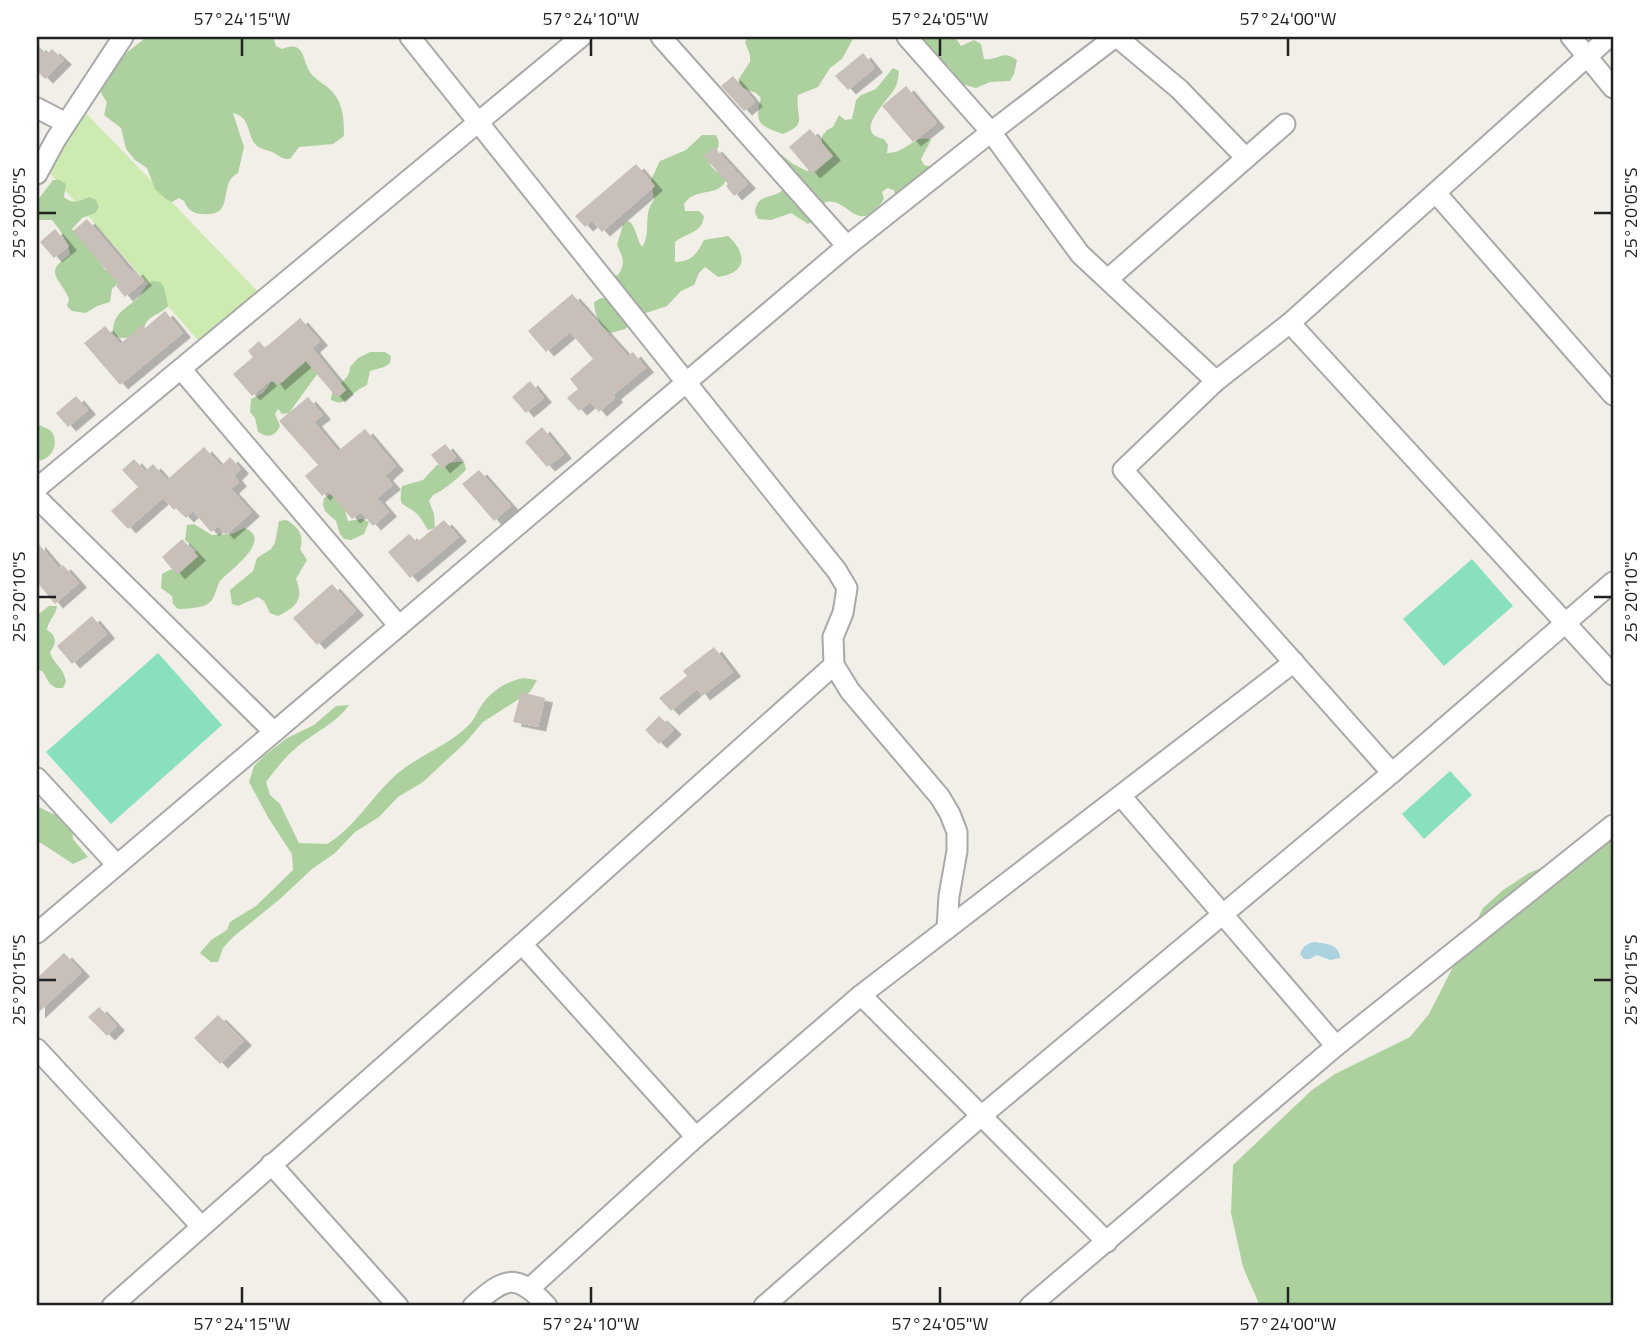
<svg xmlns="http://www.w3.org/2000/svg" width="1650" height="1343" font-family="'Titillium Web',sans-serif">
<defs>
<filter id="shadow"><feDropShadow dx="8" dy="4.5" stdDeviation="0" flood-color="#0004"/></filter>
</defs>
<rect width="100%" height="100%" fill="#f2efe9"/>
<!-- grass -->
<polygon fill="#cdebb0" points="84,111 264,298 204,347 49,172"/>
<!-- forest -->
<g fill="#add19e">
<path d="M146 37H273L276 46 282 49C305 39 302 60 310 72 314 78 321 82 326 86 343 99 344 116 344 136L333 144 299 147 290 159C282 159 281 157 274 153 269 150 263 150 258 147 245 136 253 118 233 113L244 147 238 173C216 184 238 218 201 214 192 213 187 209 184 201L179 198 172 202 166 199 155 189 147 168 135 160 126 149 121 128 104 115 107 102C104 98 100 92 100 87 101 67 134 49 146 37Z"/>
<path d="M748 37H852L853 39 842 59 830 68 818 87 798 95C795 118 809 123 783 134 759 126 754 123 761 98L756 93 741 87 738 80 750 62V55L745 42Z"/>
<path d="M902 37H955L961 46 974 40 981 44 984 59C999 61 1002 49 1017 60L1014 74 1010 81 990 82 976 88 962 84 948 66Z"/>
<path d="M893 68 899 71C898 77 898 83 895 88 889 100 851 133 884 139L888 145 887 153C906 154 915 133 931 140L921 159 924 165 932 167 897 203 894 190 887 188 882 192 884 199C858 239 849 196 825 202L814 220 808 224 791 213 771 220 758 219 755 213C757 192 773 200 784 189L775 158 782 155 793 164 807 171 821 162 822 136 827 130 833 127 839 115 845 120 852 119 856 100 861 95 876 89Z"/>
<path d="M702 135H716C722 146 717 151 710 159L711 166 717 172 724 168 729 172C722 202 697 184 684 204L685 211H699L704 216C702 234 687 232 675 242V262C691 262 697 254 704 240L728 236C747 253 748 273 718 277L705 267 699 273 694 285 681 291 667 306 640 315 625 329 611 333C600 327 594 314 594 302L601 298 608 299 611 276 618 275C626 264 623 257 617 245L623 224 629 221C637 228 636 239 642 247 652 233 642 214 654 200L651 180 660 161 686 150Z"/>
<path d="M53 180H60L66 184 64 197C73 205 79 201 89 197L96 200 99 207 95 213 82 218 72 229 94 253 105 270 112 268 122 279 112 289 110 302 97 306 86 313 72 311 67 306 69 299C60 277 42 273 70 255 69 242 60 230 52 220H37V201Z"/>
<path d="M152 281 160 282 164 287 168 306C159 316 146 315 144 330 133 335 125 343 113 334 112 314 125 309 138 298 144 292 144 286 152 281Z"/>
<path d="M370 352H385L391 356 390 363 384 367 370 371 367 385C364 387 360 388 357 391 347 397 345 407 331 400 331 384 350 383 350 367L358 358Z"/>
<path d="M305 358 318 373 289 413 282 414 278 409 275 414 280 426C275 437 268 438 258 432L255 418 250 412 251 399 263 393 271 382H283Z"/>
<path d="M37 424C42 427 50 428 53 434 59 447 49 461 37 461Z"/>
<path d="M457 462H464L466 469C462 476 441 492 433 495L429 501 434 514 435 528 428 530C425 525 421 518 417 514 403 501 398 510 402 486L423 480 437 465Z"/>
<polygon points="348,483 342,501 348,521 362,519 369,522 364,534 351,540 344,539 340,534 336,521 325,511 323,505 324,498"/>
<path d="M286 520C298 526 305 536 300 549L307 560 296 579C304 599 297 607 278 616L270 613 264 601 258 597 238 606 232 604 230 590 253 571 257 558 271 549 275 543 279 521Z"/>
<path d="M194 524 212 535 232 534 244 528C275 539 229 571 220 581 215 589 216 600 206 605 198 608 186 609 178 609L173 604 172 596 161 588 162 574C174 567 189 565 196 550L185 540 187 525Z"/>
<path d="M49 606H57C56 616 48 620 47 630 57 636 57 643 50 652 53 664 64 667 66 682L63 688H56L50 684 43 672 37 669V615Z"/>
<path d="M523 678 537 680 530 692 483 722 465 743 423 782 398 797 379 817 355 832 335 853 312 869 280 899 233 937 223 948 218 962H211L200 953 211 940 227 930 230 922 256 906 293 870 292 854 269 819 249 782 254 766 264 756 287 738 314 725 336 706 349 705C337 723 313 733 296 748 285 757 275 770 266 782L270 795 280 804 299 843 327 844C356 827 372 795 398 773 420 755 449 745 469 725 475 719 478 709 484 702 493 690 508 681 523 678Z"/>
<polygon points="37,806 53,814 71,817 73,839 88,857 73,864 41,843 37,843"/>
<polygon points="1613,833 1613,1306 1260,1306 1243,1267 1231,1213 1233,1165 1312,1090 1335,1074 1410,1037 1429,1014 1483,908 1503,890 1529,873 1585,849"/>
</g>
<!-- pitch -->
<g fill="#88e0be">
<polygon points="1472,559 1513,606 1444,666 1403,619"/>
<polygon points="158,653 222,725 111,824 46,752"/>
<polygon points="1450,771 1472,795 1424,839 1402,814"/>
</g>
<!-- water -->
<path fill="#aad3df" d="M1315 942C1326 944 1340 944 1340 958L1330 960 1317 955 1310 959H1304L1300 954C1303 946 1307 943 1315 942Z"/>
<!-- building -->
<g fill="#c7bfb8" filter="url(#shadow)">
<polygon points="37,45 47,54 52,49 64,60 45,79 37,71"/>
<polygon points="863,53 875,68 848,90 835,76"/>
<polygon points="733,76 755,102 744,111 721,86"/>
<polygon points="906,86 937,123 913,142 882,106"/>
<polygon points="810,129 833,156 812,174 789,147"/>
<polygon points="714,147 748,184 734,196 726,186 728,184 704,156"/>
<polygon points="636,164 655,186 602,232 592,221 585,227 575,216"/>
<polygon points="87,219 132,272 135,270 144,281 125,297 116,286 118,284 73,231"/>
<polygon points="55,229 69,246 54,258 40,242"/>
<polygon points="572,294 628,356 633,352 646,368 613,395 615,398 599,412 590,402 579,411 567,398 578,389 570,379 593,359 570,332 546,352 528,331"/>
<polygon points="165,311 183,333 120,385 84,343 105,326 120,344 142,325 145,328"/>
<polygon points="300,318 320,341 312,348 346,390 337,398 306,361 277,386 272,379 252,396 233,374 253,357 248,351 259,341 265,348"/>
<polygon points="530,381 544,398 526,413 512,397"/>
<polygon points="76,396 88,410 68,427 56,413"/>
<polygon points="308,397 323,415 314,422 338,451 365,429 396,466 385,476 393,485 377,498 389,512 373,526 361,512 352,519 328,491 322,496 305,476 318,465 279,421"/>
<polygon points="542,427 564,454 547,467 525,442"/>
<polygon points="445,444 456,457 442,469 431,455"/>
<polygon points="204,447 221,466 230,457 241,469 234,476 239,482 231,489 252,512 226,535 218,526 211,532 193,511 186,518 176,508 174,510 163,498 128,529 111,511 138,487 122,470 134,459 145,471 153,464 167,480"/>
<polygon points="479,470 511,506 494,521 462,484"/>
<polygon points="444,520 459,537 410,578 388,552 409,534 417,542"/>
<polygon points="182,539 198,556 177,575 162,557"/>
<polygon points="37,542 59,568 63,565 79,583 55,604 37,582"/>
<polygon points="332,584 356,611 317,645 293,618"/>
<polygon points="92,616 107,634 72,664 57,646"/>
<polygon points="714,647 733,672 702,696 697,689 671,711 659,698 687,676 683,671"/>
<polygon points="521,692 545,698 538,727 513,722"/>
<polygon points="659,716 674,730 659,744 645,730"/>
<polygon points="64,953 82,972 37,1014 37,978"/>
<polygon points="99,1007 117,1026 107,1036 88,1017"/>
<polygon points="218,1015 244,1041 220,1064 194,1038"/>
</g>
<g fill="none" stroke-linecap="round" stroke-linejoin="round">
<!-- minor casing -->
<g stroke="#a9a9a9" stroke-width="23">
<g id="minor">
<polyline points="410,37 837,571 847,588 843,613 833,637 834,665 850,691 940,797 950,814 957,832 957,851 949,896 947,929"/>
<polyline points="661,37 847,246"/>
<polyline points="907,37 991,132 1080,254 1216,381"/>
<polyline points="1117,37 1179,89 1246,158"/>
<polyline points="1571,37 1613,88"/>
<polyline points="37,108 66,123"/>
<polyline points="37,174 56,139 123,37"/>
<polyline points="1436,193 1613,395"/>
<polyline points="1108,279 1285,124"/>
<polyline points="1290,323 1613,675"/>
<polyline points="181,369 399,626"/>
<polyline points="37,488 581,37"/>
<polyline points="37,498 274,732"/>
<polyline points="1392,773 1123,470 1216,381 1290,323 1609,37"/>
<polyline points="37,778 117,865"/>
<polyline points="1121,796 1336,1046"/>
<polyline points="37,933 847,246 991,132 1115,37"/>
<polyline points="522,944 696,1137"/>
<polyline points="861,995 1107,1242"/>
<polyline points="37,1049 201,1226"/>
<polyline points="271,1164 398,1306"/>
<polyline points="530,1288 696,1137 861,995 1294,662"/>
<polyline points="112,1306 522,944 834,665"/>
<path d="M473 1306C505 1277 516 1272 547 1306"/>
<polyline points="764,1306 980,1117 1392,773 1613,582"/>
<polyline points="1030,1306 1336,1046 1613,825"/>
</g>
</g>
<!-- minor -->
<use href="#minor" stroke="#fff" stroke-width="19"/>
</g>
<!-- ticks -->
<path fill="none" stroke="#222" stroke-width="2.5" d="M242 38V56M591 38V56M940 38V56M1288 38V56M38 213H56M1594 213H1612M38 597H56M1594 597H1612M38 980H56M1594 980H1612M242 1287V1304M591 1287V1304M940 1287V1304M1288 1287V1304"/>
<!-- border -->
<rect width="1650" height="1343" fill="none" stroke="#ffffff" stroke-width="77"/>
<rect x="38" y="38" width="1574" height="1266" fill="none" stroke="#222" stroke-width="2.5"/>
<g font-size="18" text-anchor="middle" fill="#222">
<text x="242" y="25">57°24'15"W</text>
<text x="591" y="25">57°24'10"W</text>
<text x="940" y="25">57°24'05"W</text>
<text x="1288" y="25">57°24'00"W</text>
<text transform="translate(19 213) rotate(-90)" y="6">25°20'05"S</text>
<text transform="translate(1631 213) rotate(-90)" y="6">25°20'05"S</text>
<text transform="translate(19 597) rotate(-90)" y="6">25°20'10"S</text>
<text transform="translate(1631 597) rotate(-90)" y="6">25°20'10"S</text>
<text transform="translate(19 980) rotate(-90)" y="6">25°20'15"S</text>
<text transform="translate(1631 980) rotate(-90)" y="6">25°20'15"S</text>
<text x="242" y="1330">57°24'15"W</text>
<text x="591" y="1330">57°24'10"W</text>
<text x="940" y="1330">57°24'05"W</text>
<text x="1288" y="1330">57°24'00"W</text>
</g>
</svg>
